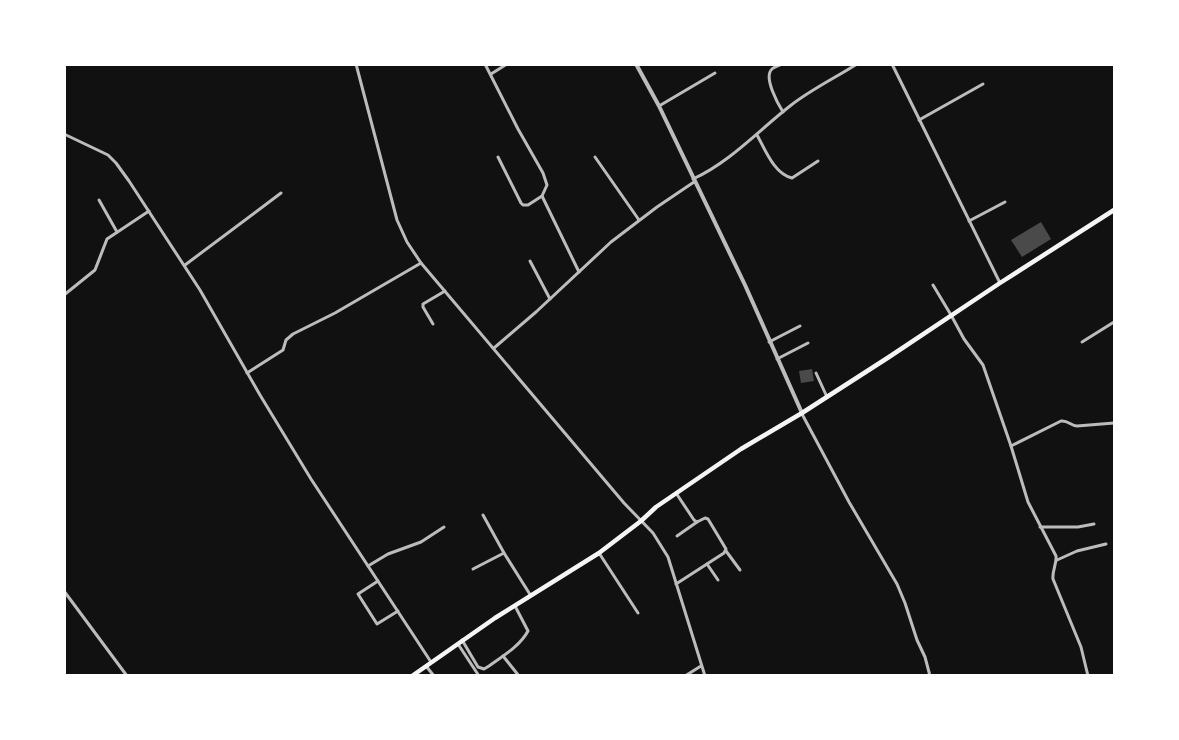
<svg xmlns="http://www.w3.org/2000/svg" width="1179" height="740" font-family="Literata,serif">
<rect width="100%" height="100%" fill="#111"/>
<!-- building -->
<g fill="#4a4a4a">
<polygon points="1041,222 1051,239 1022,257 1011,240"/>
<polygon points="812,369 814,381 801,383 799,371"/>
</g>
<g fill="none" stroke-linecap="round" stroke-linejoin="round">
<!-- minor -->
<g stroke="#bcbcbc" stroke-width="3">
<polyline points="356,64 397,220 407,242 421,263 624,503 653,533 668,557 705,676"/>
<polyline points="485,64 518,129 543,173 547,185 542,196 579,272"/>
<path d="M782 64C780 65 773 68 772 69 763 77 778 104 783 112"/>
<polyline points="892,64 1000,283"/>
<polyline points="491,74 507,64"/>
<polyline points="659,106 715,73"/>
<polyline points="919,120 983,84"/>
<polyline points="64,134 108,155 116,163 129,181 200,290 260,395 311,479 431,662"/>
<path d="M757 135C765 149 774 174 792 178L818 161"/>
<polyline points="498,157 521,203 523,205 528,205 542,196"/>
<polyline points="595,157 639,220"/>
<path d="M693 179C730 162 758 131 790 106 810 90 835 78 857 64"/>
<polyline points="99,200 117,232"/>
<polyline points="969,221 1005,202"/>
<polyline points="530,261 550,299"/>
<polyline points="185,265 281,193"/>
<path d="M933 285 951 315 964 339 983 365 1011 446 1028 502 1056 556C1057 563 1052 571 1053 579L1081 647 1088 676"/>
<polyline points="64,295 95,270 107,239 149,211"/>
<polyline points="433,324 423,307 423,304 445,291"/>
<polyline points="769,342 800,326"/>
<polyline points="1082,342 1114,322"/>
<polyline points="494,348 536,312 611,242 657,207 694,182"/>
<polyline points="777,359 808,343"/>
<polyline points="247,373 283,350 286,340 293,334 335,313 421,263"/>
<polyline points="816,373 827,397"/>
<polyline points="802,414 849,502 897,584 905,603 917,640 925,657 930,676"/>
<path d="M1011 446 1061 421C1068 420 1071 426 1077 426L1114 423"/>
<polyline points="676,493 694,520 697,522 705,518 708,519 726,549 724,553 676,584"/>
<polyline points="483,515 504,553 531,596"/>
<polyline points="1040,527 1078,527 1094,524"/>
<polyline points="677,536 697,522"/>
<polyline points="726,551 740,570"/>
<polyline points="599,553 638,613"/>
<polyline points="1057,560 1077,551 1106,544"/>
<polyline points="707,564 718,580"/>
<polyline points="368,566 388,554 421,542 444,527"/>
<polyline points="473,569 504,553"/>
<polyline points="378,581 358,594 377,624 398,611"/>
<polyline points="64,591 127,676"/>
<path d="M462 640 478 667 484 669 489 666C503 656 520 646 528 631L515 606"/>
<polyline points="458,644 479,676"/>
<polyline points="503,656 519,676"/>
<polyline points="426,666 434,676"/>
<polyline points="685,676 701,666"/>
</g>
<!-- tertiary -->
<polyline stroke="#bcbcbc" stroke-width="4" points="636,64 659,106 745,285 802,413"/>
<!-- primary -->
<polyline stroke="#f5f5f5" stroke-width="4.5" points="412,676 495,618 599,553 641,521 656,507 741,449 802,413 889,357 1000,283 1114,210"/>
</g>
<!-- border -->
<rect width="1179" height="740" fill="none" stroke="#ffffff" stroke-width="132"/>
</svg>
